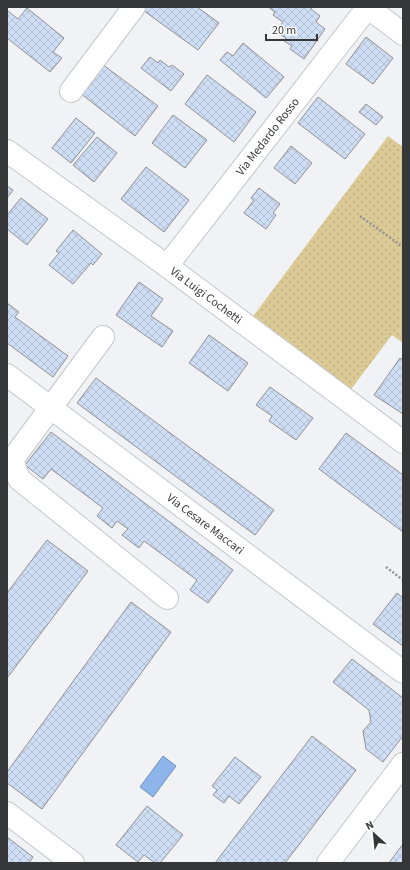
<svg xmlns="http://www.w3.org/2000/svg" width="410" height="870" font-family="'Source Sans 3',sans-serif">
<defs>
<pattern id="park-dots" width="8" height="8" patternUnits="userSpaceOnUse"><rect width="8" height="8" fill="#dcca96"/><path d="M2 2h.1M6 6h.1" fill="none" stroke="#bdae82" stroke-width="1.8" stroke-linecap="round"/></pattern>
<pattern id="building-cross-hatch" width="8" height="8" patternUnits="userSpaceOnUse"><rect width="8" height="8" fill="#cedef5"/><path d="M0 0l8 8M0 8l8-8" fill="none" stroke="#b2bfd3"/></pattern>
</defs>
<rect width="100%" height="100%" fill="#f0f2f5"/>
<!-- park -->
<polygon fill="url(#park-dots)" points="388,136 403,147 403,343 392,335 349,392 251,319"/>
<!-- water -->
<polygon fill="#8db5eb" stroke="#738fb5" points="163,756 176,766 153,797 140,787"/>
<!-- building -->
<g fill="url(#building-cross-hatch)" stroke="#8e8f92">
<polygon points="141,7 197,7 219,23 198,50 140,8"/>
<polygon points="268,7 312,7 311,9 320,16 316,22 325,29 304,59 290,49 292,46 284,41 286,38 276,32 283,22 273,15 275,12"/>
<polygon points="27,8 64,38 53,52 62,58 50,72 7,38 7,13 8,11 18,19"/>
<polygon points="366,37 393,58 373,84 346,64"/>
<polygon points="243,43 284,77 266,98 220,60 227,52 233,56"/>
<polygon points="150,57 158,63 160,60 169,67 172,65 184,74 171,91 141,68"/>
<polygon points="102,64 158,106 135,136 80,93"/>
<polygon points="207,75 256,112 234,142 185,104"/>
<polygon points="318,97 365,134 345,159 298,123"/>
<polygon points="366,104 383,117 376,125 359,112"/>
<polygon points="173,115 207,140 185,168 152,143"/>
<polygon points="76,118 95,133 71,163 52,148"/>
<polygon points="97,137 117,153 94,182 73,165"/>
<polygon points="291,146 312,163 295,184 274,168"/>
<polygon points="146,167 189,200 164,232 121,199"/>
<polygon points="7,186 13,190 7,198"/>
<polygon points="259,188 280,204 273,213 276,215 266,229 244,213 254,200 251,198"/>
<polygon points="21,198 48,219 27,245 7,229 7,215"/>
<polygon points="73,230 102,254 93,265 91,263 73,284 49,265 59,253 56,251"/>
<polygon points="139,282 163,299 151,316 173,331 162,347 116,315"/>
<polygon points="7,303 19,312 15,317 68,356 53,377 7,343"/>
<polygon points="209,335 248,363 228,391 189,363"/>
<polygon points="400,358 403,360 403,414 374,395"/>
<polygon points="96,378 274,510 255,535 77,403"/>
<polygon points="270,387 313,418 296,440 269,421 272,416 256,405"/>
<polygon points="51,432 233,570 208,603 190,590 197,580 144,541 139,548 122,535 128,529 117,521 112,528 97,516 103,508 51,469 43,479 25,465"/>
<polygon points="346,433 403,475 403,532 319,469"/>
<polygon points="47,540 88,571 7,678 7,593"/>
<polygon points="397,593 403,598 403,646 373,624"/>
<polygon points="131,602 171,632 42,809 7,783 7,772"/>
<polygon points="352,659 403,698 403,736 383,762 366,749 363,731 371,722 369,710 333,682"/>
<polygon points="312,736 356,770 285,863 215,863"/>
<polygon points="235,757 261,777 239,804 229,796 224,803 213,795 217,790 212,786"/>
<polygon points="147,806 183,835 160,863 155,863 144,855 138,862 116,845"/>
<polygon points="7,837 33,857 29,863 7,863"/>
<polygon points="403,844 403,863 389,863"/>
</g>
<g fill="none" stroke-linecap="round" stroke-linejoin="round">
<!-- minor casing -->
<g stroke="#c5c7c9" stroke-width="24">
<g id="minor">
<polyline points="367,7 403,34"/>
<polyline points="71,91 134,7"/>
<path id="s1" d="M7 151 167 266 403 442"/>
<path id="s2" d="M167 266 368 7"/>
<polyline points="103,337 12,460 19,479 167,598"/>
<path id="s3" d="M7 375 403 672"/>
<polyline points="7,813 73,863"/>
<polyline points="328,863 403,764"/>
</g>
</g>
<!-- path -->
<g stroke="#929395" stroke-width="2.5" stroke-dasharray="2 2" stroke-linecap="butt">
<polyline points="360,216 403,247"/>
<polyline points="386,567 403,580"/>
</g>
<!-- minor -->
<use href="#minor" stroke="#fff" stroke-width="22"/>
</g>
<g text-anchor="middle" stroke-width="3" stroke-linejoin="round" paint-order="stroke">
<!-- street labels -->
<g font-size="12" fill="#363738" stroke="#fff">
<text dy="4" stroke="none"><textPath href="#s2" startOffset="164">Via Medardo Rosso</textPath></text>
<text dy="4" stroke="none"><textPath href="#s1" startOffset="246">Via Luigi Cochetti</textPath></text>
<text dy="4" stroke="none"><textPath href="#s3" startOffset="248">Via Cesare Maccari</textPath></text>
</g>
</g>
<!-- border -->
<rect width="410" height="870" fill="none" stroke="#363738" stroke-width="16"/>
<!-- north arrow -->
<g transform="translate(374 834) rotate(333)" stroke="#ffffff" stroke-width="3" paint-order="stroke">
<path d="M0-3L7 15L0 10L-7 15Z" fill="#363738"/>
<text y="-6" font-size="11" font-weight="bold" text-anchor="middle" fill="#363738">N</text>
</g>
<!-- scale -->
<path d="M266 34v6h51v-6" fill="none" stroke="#363738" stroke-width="2"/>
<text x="272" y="34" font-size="12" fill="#363738" stroke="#ffffff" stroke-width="3" paint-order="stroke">20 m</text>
</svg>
